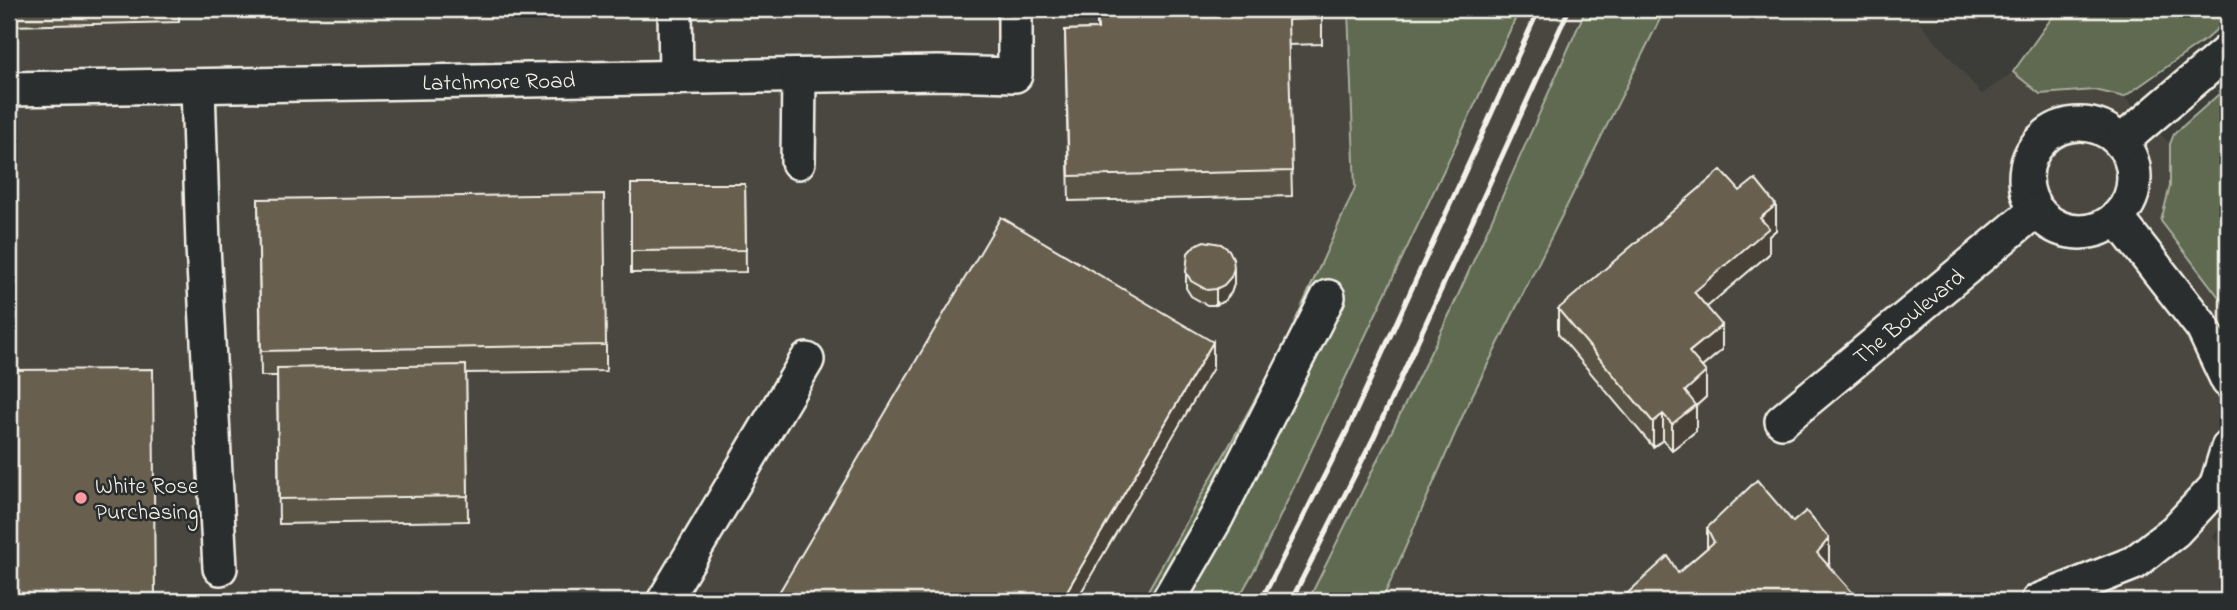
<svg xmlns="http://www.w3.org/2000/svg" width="2237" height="610" font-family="'Indie Flower',sans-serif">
<rect width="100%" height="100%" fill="#3c3c38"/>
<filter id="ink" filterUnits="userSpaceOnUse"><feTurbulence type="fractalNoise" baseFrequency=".0143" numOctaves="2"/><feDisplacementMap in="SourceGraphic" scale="14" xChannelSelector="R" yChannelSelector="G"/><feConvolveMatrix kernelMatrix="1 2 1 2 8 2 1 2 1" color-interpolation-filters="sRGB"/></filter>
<g filter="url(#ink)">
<!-- built -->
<g fill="#49463f">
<polygon points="9,9 1348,9 1355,188 1280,355 1142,601 9,601"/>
<polygon points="1520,9 1586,9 1451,311 1308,601 1237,601"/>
<polygon points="1665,9 1908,9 1982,94 2013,72 2040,94 2095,90 2124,97 2170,144 2170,186 2161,221 2228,309 2228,513 2213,536 2225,554 2228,553 2228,601 1383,601 1467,406"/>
</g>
<!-- green -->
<g fill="#5e6a51" stroke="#a9ae9c" stroke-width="2">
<polygon points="1348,9 1520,9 1256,567 1237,601 1142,601 1280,355 1355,188"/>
<polygon points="1586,9 1665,9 1467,406 1382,601 1308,601 1451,311"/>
<polygon points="2058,9 2228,9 2228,19 2206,39 2124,97 2095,90 2040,94 2013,72"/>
<polygon points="2228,86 2228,309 2161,221 2170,186 2170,144 2174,134"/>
</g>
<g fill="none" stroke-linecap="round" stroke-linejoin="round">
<!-- minor casing -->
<g stroke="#f4f1e8" stroke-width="38">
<g id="minor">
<polyline points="675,9 676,78"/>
<polyline points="198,86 203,246 220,568"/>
<path id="s1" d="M9 89 938 73 1015 75V9"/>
<circle cx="2080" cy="178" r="54"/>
<polyline points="2121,142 2228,51"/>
<polyline points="798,162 799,77"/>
<polyline points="2117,218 2203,328 2228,381"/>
<path id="s2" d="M1782 421 2036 210"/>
<polyline points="664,601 807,360"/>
<polyline points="1168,601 1216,518 1328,297"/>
<polyline points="2038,601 2134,563 2175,531 2216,487 2228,448"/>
</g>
</g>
<!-- minor -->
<use href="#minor" stroke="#2a2d2e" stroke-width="33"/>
<!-- rail -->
<g stroke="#f4f1e8" stroke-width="5">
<polyline points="1261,601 1347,431 1539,9"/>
<polyline points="1291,601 1373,439 1569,9"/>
</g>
</g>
<!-- wall -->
<g fill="#595244" stroke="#f4f1e8" stroke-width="2">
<polygon points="9,9 179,9 179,22 9,26"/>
<polygon points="779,9 935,9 935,11 779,13"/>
<polygon points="1097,9 1322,9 1322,44 1288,45 1292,196 1069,201 1065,30 1097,29"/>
<polygon points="631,184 745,184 746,272 631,273"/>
<polygon points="258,199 606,345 606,371 466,373 468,521 279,524 277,376 261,376"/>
<polygon points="1776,230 1769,236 1769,254 1706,307 1722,350 1702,367 1706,397 1696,406 1696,431 1672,450 1663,440 1653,447 1558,334 1558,309"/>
<polygon points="1186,272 1234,284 1231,293 1224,301 1216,305 1207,305 1191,296 1186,288"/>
<polygon points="1707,528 1829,564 1828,565 1853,601 1678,573 1707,548"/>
</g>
<!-- shaded-wall -->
<g fill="#484237" stroke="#f4f1e8" stroke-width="2">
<polygon points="1776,205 1776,230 1769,236 1769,254 1694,318 1694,292 1760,218"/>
<polygon points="1234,268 1234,284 1231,293 1224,301 1216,305 1216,289"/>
<polygon points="1722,325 1722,350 1689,378 1689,352"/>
<polygon points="1213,342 1213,368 1076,601 1061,601"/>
<polygon points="1706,372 1706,397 1696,406 1696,431 1672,450 1672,424 1685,391"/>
<polygon points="1663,414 1663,440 1653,447 1653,422"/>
<polygon points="1829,538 1829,564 1817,578 1817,553"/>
<polygon points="1853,593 1853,601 1842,601"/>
</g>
<!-- building -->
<g fill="#675f4f" stroke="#f4f1e8" stroke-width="2">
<polygon points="1097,9 1322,9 1322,19 1288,20 1292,171 1069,176 1065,30 1098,29"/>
<polygon points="1721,170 1740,191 1755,179 1776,205 1760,218 1769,228 1694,292 1722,325 1689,352 1706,372 1685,391 1696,405 1672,424 1663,414 1653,422 1558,309"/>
<polygon points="631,184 745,184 746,250 631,251"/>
<polygon points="604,194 606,345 261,351 258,199"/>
<polygon points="1001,217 1213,342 1061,601 774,601"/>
<polygon points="1204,241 1221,244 1229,250 1233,258 1234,268 1231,277 1224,285 1216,289 1207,290 1191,281 1186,272 1188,253 1195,245"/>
<polygon points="466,365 468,496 279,499 277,368"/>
<polygon points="153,369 155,601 9,601 9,370"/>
<polygon points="1757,480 1793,522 1806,511 1829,538 1817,553 1853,593 1842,601 1619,601 1668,556 1678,573 1714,542 1707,528"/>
</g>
</g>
<!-- markers -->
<circle fill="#ff9aa2" stroke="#2a2d2e" stroke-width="2.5" cx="81" cy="498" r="7"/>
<g text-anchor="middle" stroke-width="5" stroke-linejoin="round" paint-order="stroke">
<!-- street labels -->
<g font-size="23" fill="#f4f1e8" stroke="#2a2d2e">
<text dy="8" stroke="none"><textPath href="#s1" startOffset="490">Latchmore Road</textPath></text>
<text dy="8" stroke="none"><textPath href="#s2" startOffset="164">The Boulevard</textPath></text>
</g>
<!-- poi labels -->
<g font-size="23" fill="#f4f1e8" stroke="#2a2d2e" text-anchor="start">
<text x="95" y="493">White Rose<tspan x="95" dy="26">Purchasing</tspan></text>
</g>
</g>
<!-- margin -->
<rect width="2237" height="610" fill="none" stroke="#2a2d2e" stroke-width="35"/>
<rect x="18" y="18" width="2202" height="575" fill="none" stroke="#f4f1e8" stroke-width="2.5" filter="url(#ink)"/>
</svg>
